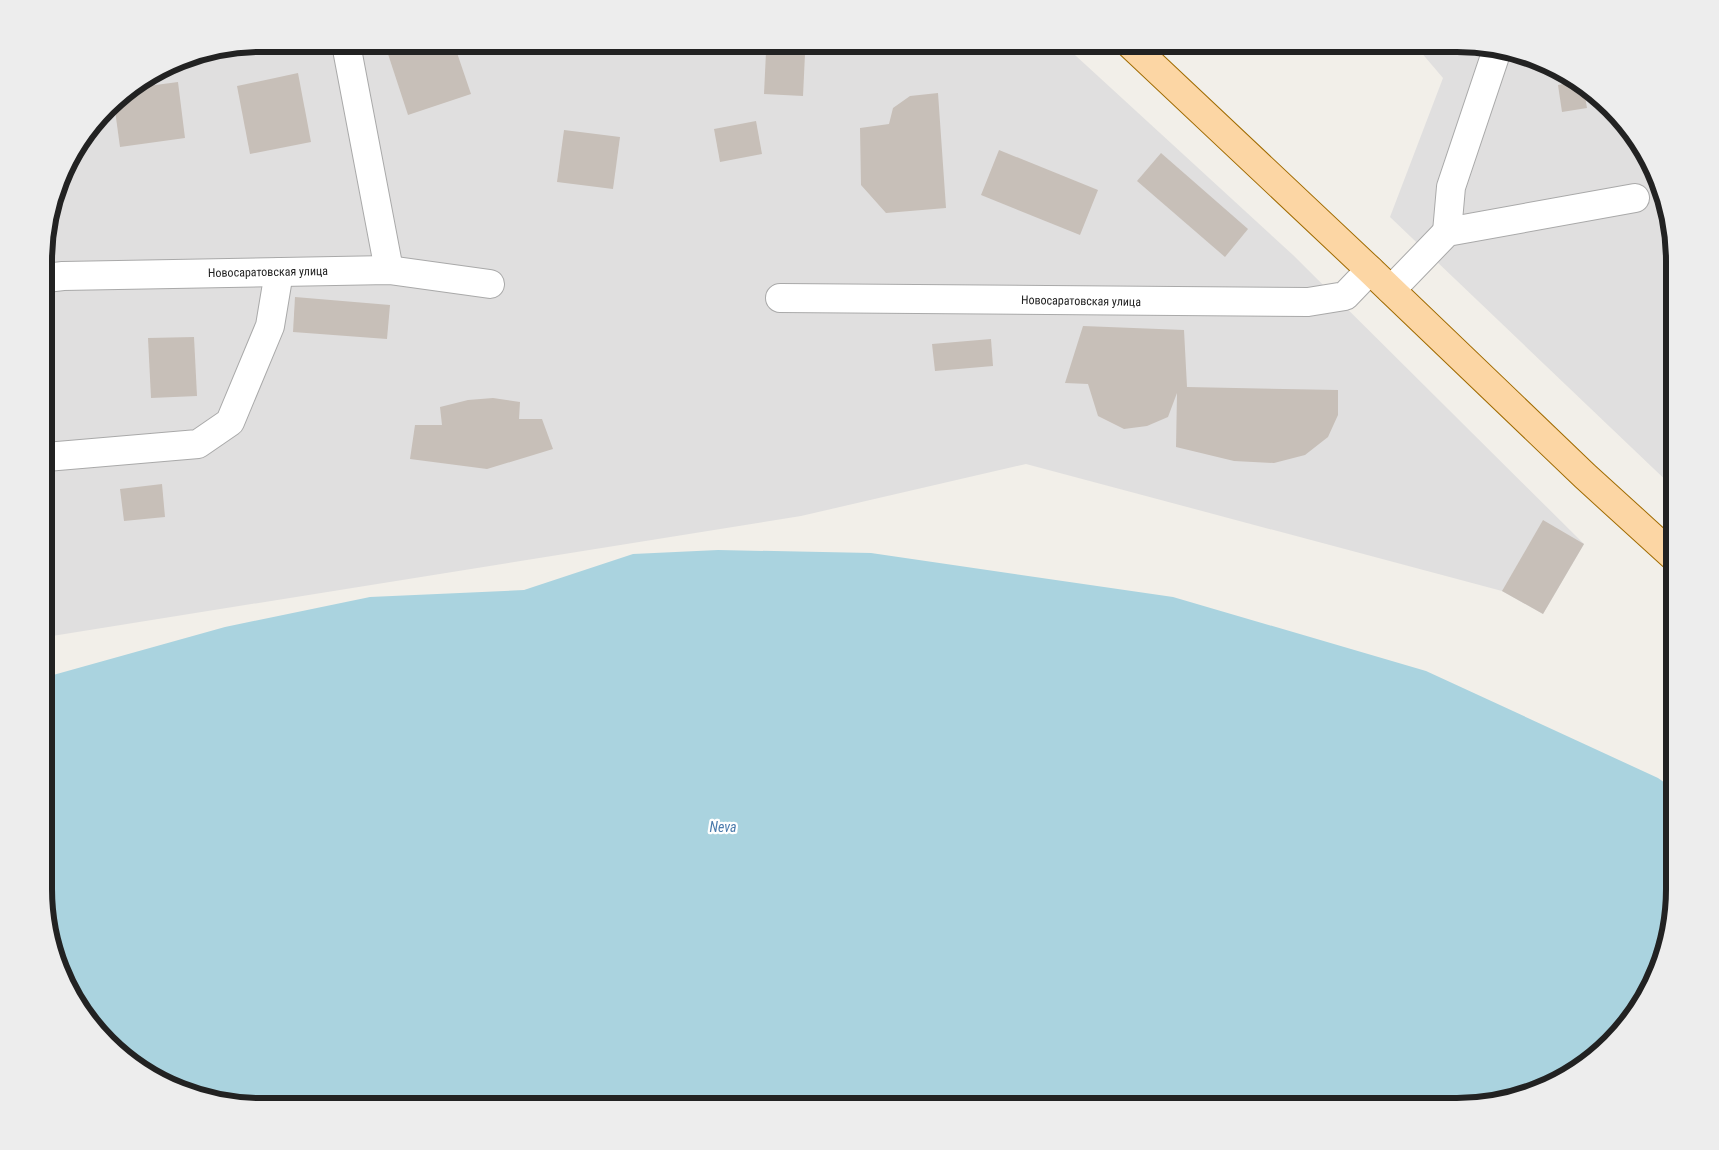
<svg xmlns="http://www.w3.org/2000/svg" width="1719" height="1150" font-family="'Roboto Condensed',sans-serif">
<rect width="100%" height="100%" fill="#f2efe9"/>
<!-- residential -->
<g fill="#e0dfdf">
<polygon points="262,44 1063,44 1293,255 1584,544 1543,614 1502,591 1026,464 801,516 46,637 46,233 66,165 118,98 178,60"/>
<polygon points="1414,44 1458,44 1527,55 1579,81 1646,153 1675,248 1675,489 1390,217 1443,78"/>
</g>
<!-- water -->
<polygon fill="#aad3df" points="718,550 871,553 1173,597 1426,671 1658,778 1675,790 1675,902 1664,958 1638,1010 1566,1077 1471,1106 261,1106 192,1095 140,1069 73,998 46,917 46,677 225,627 370,597 524,590 633,554"/>
<!-- building -->
<g fill="#c7bfb8">
<polygon points="409,44 454,44 471,94 408,115 387,51"/>
<polygon points="766,52 805,54 803,96 764,94"/>
<polygon points="298,73 311,142 250,154 237,86"/>
<polygon points="1579,81 1583,85 1587,108 1562,112 1558,85"/>
<polygon points="178,82 185,138 120,147 114,103 118,98 133,88"/>
<polygon points="938,93 946,208 886,213 861,185 860,128 889,124 893,108 910,96"/>
<polygon points="756,121 762,154 720,162 714,129"/>
<polygon points="564,130 620,137 613,189 557,182"/>
<polygon points="1640,146 1646,153 1650,164 1643,165"/>
<polygon points="999,150 1098,190 1080,235 981,195"/>
<polygon points="1161,153 1248,229 1225,257 1137,181"/>
<polygon points="295,297 390,305 387,339 293,332"/>
<polygon points="1083,326 1184,330 1187,387 1338,390 1338,415 1328,437 1305,455 1274,463 1234,461 1176,447 1177,393 1168,417 1147,426 1124,429 1098,416 1088,384 1065,383"/>
<polygon points="194,337 197,396 151,398 148,338"/>
<polygon points="991,339 993,366 935,371 932,344"/>
<polygon points="493,398 520,402 519,419 542,419 553,449 487,469 410,459 415,425 442,425 440,407 468,400"/>
<polygon points="162,484 165,517 124,521 120,489"/>
<polygon points="1543,520 1584,544 1543,614 1502,591"/>
</g>
<g fill="none" stroke-linecap="round" stroke-linejoin="round">
<!-- minor casing -->
<g stroke="#a9a9a9" stroke-width="30">
<g id="minor">
<polyline points="346,44 389,270"/>
<polyline points="1447,232 1451,187 1497,50"/>
<polyline points="46,278 63,276 389,270 490,284"/>
<polyline points="1391,290 1447,232 1635,198"/>
<polyline points="780,298 1308,302 1345,296 1370,270"/>
<polyline points="46,457 198,444 230,422 270,326 279,272"/>
</g>
</g>
<!-- major casing -->
<g stroke="#a06b00" stroke-width="30">
<polyline id="major" points="1130,44 1370,270 1585,476 1675,558"/>
</g>
<!-- minor -->
<use href="#minor" stroke="#fff" stroke-width="28"/>
<!-- major -->
<use href="#major" stroke="#fcd6a4" stroke-width="28"/>
</g>
<g text-anchor="middle" stroke-width="4.5" stroke-linejoin="round" paint-order="stroke">
<!-- street labels -->
<g font-size="12" fill="#222" stroke="#fff">
<text transform="translate(268 272) rotate(-1)" y="4">Новосаратовская улица</text>
<text transform="translate(1081 301) rotate(1)" y="4">Новосаратовская улица</text>
</g>
<!-- water labels -->
<g font-size="14" font-style="italic" fill="#4a7aab" stroke="#fff">
<text x="723" y="832">Neva</text>
</g>
</g>
<!-- crop -->
<path d="M0 0H1719V1150H0ZM261 52H1457A209 209 0 0 1 1666 261V889A209 209 0 0 1 1457 1098H261A209 209 0 0 1 52 889V261A209 209 0 0 1 261 52Z" fill="#ededed" fill-rule="evenodd"/>
<path fill="none" stroke="#222" stroke-width="6" d="M261 52H1457A209 209 0 0 1 1666 261V889A209 209 0 0 1 1457 1098H261A209 209 0 0 1 52 889V261A209 209 0 0 1 261 52Z"/>
</svg>
